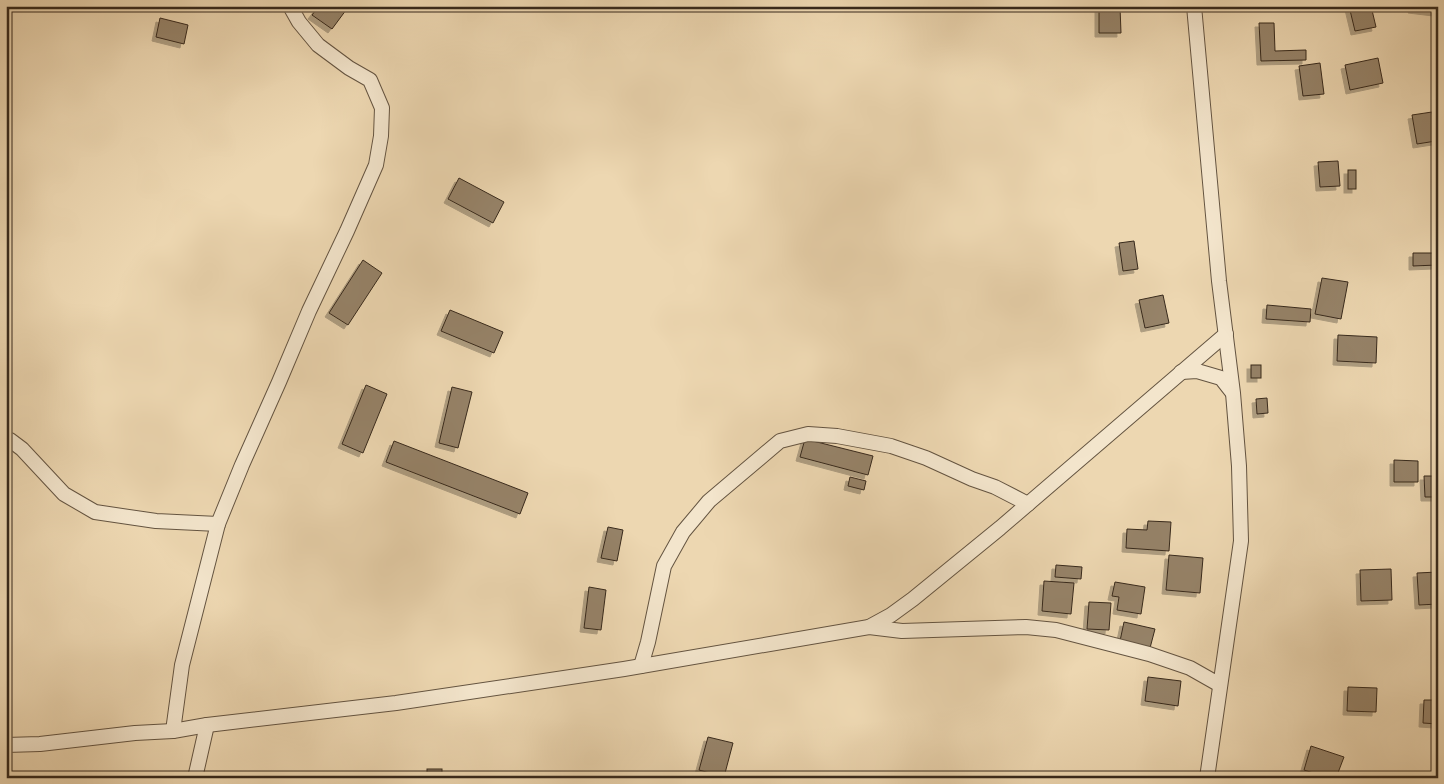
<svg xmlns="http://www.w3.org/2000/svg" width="1444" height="784" font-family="'Gentium Book Plus',serif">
<defs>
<filter id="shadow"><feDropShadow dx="-4" dy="4" stdDeviation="0" flood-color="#0004"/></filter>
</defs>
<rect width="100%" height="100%" fill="#edd7b1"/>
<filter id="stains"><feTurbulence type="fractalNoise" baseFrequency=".004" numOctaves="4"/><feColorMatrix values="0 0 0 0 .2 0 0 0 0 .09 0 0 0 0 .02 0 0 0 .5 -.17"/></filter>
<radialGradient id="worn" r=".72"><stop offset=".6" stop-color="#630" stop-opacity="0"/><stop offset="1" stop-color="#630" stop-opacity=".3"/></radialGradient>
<!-- building -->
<g fill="#968369" stroke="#37291c" filter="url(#shadow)">
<polygon points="319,6 349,6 332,29 312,15"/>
<polygon points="1349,6 1371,6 1376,27 1355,31"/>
<polygon points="1413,6 1437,6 1437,12 1412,9"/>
<polygon points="1099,7 1120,7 1121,33 1099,33"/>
<polygon points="160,18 188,25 184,44 156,37"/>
<polygon points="1259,23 1274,23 1275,51 1306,50 1306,60 1261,61"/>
<polygon points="1378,58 1383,83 1350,90 1345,65"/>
<polygon points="1320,63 1324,94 1303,96 1299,66"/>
<polygon points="1432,112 1436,141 1417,144 1412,115"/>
<polygon points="1338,161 1340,186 1320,187 1318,162"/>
<rect x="1348" y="170" width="8" height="19"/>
<polygon points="459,178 504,202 493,223 448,199"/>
<polygon points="1134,241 1138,269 1123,271 1119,243"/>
<polygon points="1413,253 1436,253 1437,265 1413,266"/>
<polygon points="363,260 382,273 348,325 329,313"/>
<polygon points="1322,278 1348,282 1341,319 1315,314"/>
<polygon points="1163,295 1169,323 1145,328 1139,300"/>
<polygon points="1267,305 1311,309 1310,322 1266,319"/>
<polygon points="450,310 503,332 494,353 441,331"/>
<polygon points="1338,335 1377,337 1376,363 1337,361"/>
<rect x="1251" y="365" width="10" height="13"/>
<polygon points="366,385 387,394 363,453 342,444"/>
<polygon points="452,387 472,392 458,448 439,443"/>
<polygon points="1267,398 1268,413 1257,414 1256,399"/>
<polygon points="805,439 873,456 868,475 800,457"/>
<polygon points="394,441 528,493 520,514 386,462"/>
<polygon points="1394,460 1418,461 1418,482 1394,482"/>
<polygon points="1424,476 1438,476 1438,497 1425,497"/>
<polygon points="850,477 866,481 864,490 848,486"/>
<polygon points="1148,521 1171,522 1169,551 1126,548 1127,529 1147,530"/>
<polygon points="608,527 623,530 617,561 601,558"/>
<polygon points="1169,555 1203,558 1200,593 1166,590"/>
<polygon points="1056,565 1082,567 1081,579 1055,577"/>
<polygon points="1391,569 1392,600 1361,601 1360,570"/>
<polygon points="1438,572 1438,604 1419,605 1417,573"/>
<polygon points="1044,581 1074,583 1071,614 1042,611"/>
<polygon points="1115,582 1145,587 1141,614 1117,610 1119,597 1112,596"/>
<polygon points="589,587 606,590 601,630 584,628"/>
<polygon points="1089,602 1111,603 1109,630 1087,629"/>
<polygon points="1124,622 1155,629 1150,648 1120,641"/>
<polygon points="1148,677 1181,681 1178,706 1145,701"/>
<polygon points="1348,687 1377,688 1376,712 1347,711"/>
<polygon points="1424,700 1438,700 1438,724 1423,723"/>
<polygon points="708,737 733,743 724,777 699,770"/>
<polygon points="1311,746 1344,757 1336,778 1329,778 1304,770"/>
<rect x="427" y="769" width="15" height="9"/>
</g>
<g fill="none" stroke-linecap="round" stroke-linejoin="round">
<!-- street casing -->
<g stroke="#645441" stroke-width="16">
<g id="street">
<polyline points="1194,6 1219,281 1233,393 1239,466 1241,541 1207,778"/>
<polyline points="1181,372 1197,371 1221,378 1232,392"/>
<polyline points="6,439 10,440 22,449 64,494 95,512 156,521 218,524"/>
<polyline points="869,627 902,631 1026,627 1056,630 1149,654 1190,668 1220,685"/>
<polyline points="641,666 648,642 664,566 683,532 709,501 780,441 808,434 837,436 891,446 926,458 972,479 995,487 1028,504"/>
<polyline points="173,731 182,665 218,524 242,465 279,382 309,311 347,231 376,165 381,136 382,108 370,80 349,68 318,45 299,22 290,6"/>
<polyline points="6,745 40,744 135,733 173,731 207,725 396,703 624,669 869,627 891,615 913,599 1000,528 1226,334"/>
<polyline points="195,778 207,725"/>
</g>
</g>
<!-- street -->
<use href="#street" stroke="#f3e5cc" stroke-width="14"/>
</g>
<!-- margin -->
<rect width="1444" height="784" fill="none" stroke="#edd7b1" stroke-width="25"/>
<rect x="8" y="8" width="1429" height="769" fill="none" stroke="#37291c" stroke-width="2.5"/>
<rect x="12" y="12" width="1419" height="759" fill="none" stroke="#37291c"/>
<rect width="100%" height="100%" filter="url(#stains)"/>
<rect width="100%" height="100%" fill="url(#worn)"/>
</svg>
